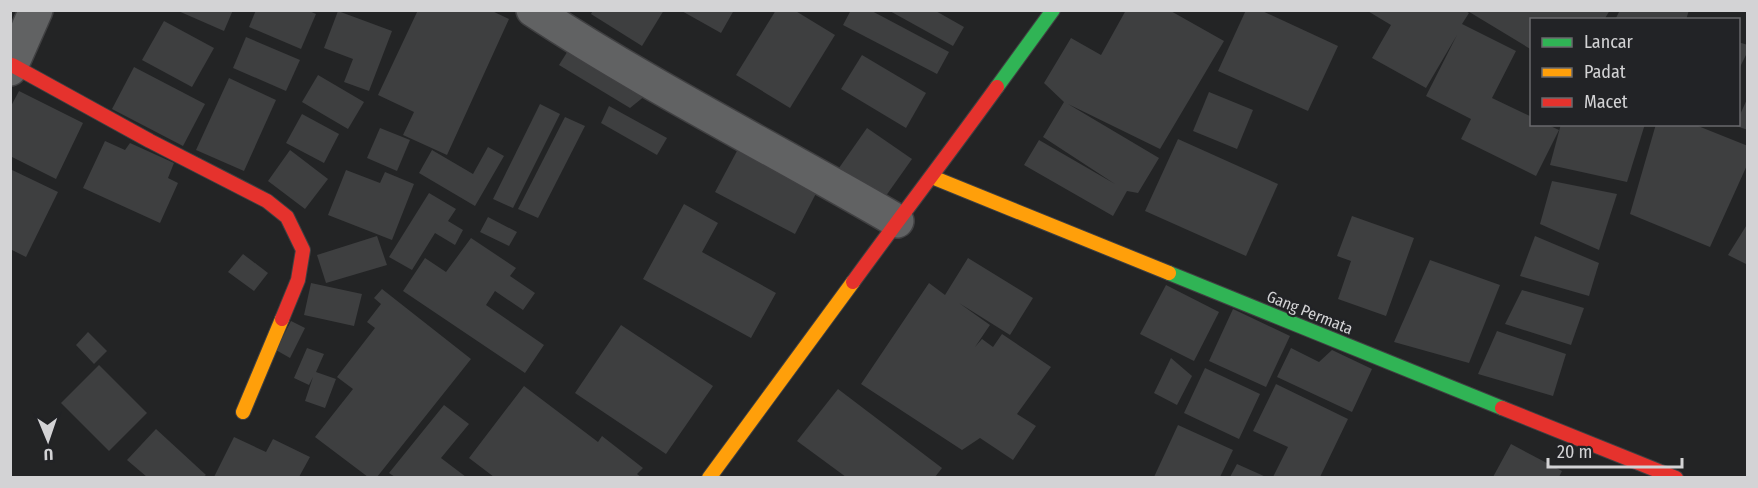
<svg xmlns="http://www.w3.org/2000/svg" width="1758" height="488" font-family="'Fira Sans Condensed',sans-serif">
<rect width="100%" height="100%" fill="#232425"/>
<!-- building -->
<g fill="#3e3f40">
<polygon points="176,10 233,10 224,31"/>
<polygon points="256,10 307,10 316,14 301,49 249,27"/>
<polygon points="418,10 490,10 509,19 447,155 403,135 414,112 378,95"/>
<polygon points="593,10 664,10 642,46 591,14"/>
<polygon points="680,10 734,10 721,33"/>
<polygon points="776,10 794,10 835,35 790,108 736,75"/>
<polygon points="851,10 870,10 949,52 937,74 843,25"/>
<polygon points="888,10 934,10 964,27 953,46"/>
<polygon points="1126,10 1169,10 1224,41 1160,149 1068,104 1159,158 1138,193 1127,191 1113,216 1024,165 1039,140 1115,184 1043,137 1064,102 1044,83 1071,38 1101,55"/>
<polygon points="1246,10 1260,10 1338,46 1308,111 1218,71"/>
<polygon points="1366,10 1464,10 1469,13 1462,24 1516,51 1492,98 1532,117 1532,124 1546,124 1559,130 1536,176 1461,139 1471,119 1426,96 1457,35 1426,88 1372,58 1391,25"/>
<polygon points="1466,10 1610,10 1604,20 1532,20 1532,50"/>
<polygon points="1620,10 1689,10 1686,20 1615,20"/>
<polygon points="338,11 392,31 369,91 344,82 353,59 324,48"/>
<polygon points="164,21 214,48 192,87 142,60"/>
<polygon points="246,37 300,60 286,91 233,68"/>
<polygon points="576,38 656,87 630,108 559,65"/>
<polygon points="1738,42 1748,45 1748,51 1738,71"/>
<polygon points="862,55 926,93 906,128 841,89"/>
<polygon points="134,67 205,104 183,146 112,109"/>
<polygon points="318,75 364,102 348,129 302,102"/>
<polygon points="229,78 276,100 244,171 196,150"/>
<polygon points="19,91 83,123 56,179 10,156 10,108"/>
<polygon points="1209,92 1253,110 1237,149 1193,131"/>
<polygon points="1748,97 1748,130 1736,126 1738,124 1738,119"/>
<polygon points="540,104 560,114 513,208 493,199"/>
<polygon points="609,106 667,138 657,155 601,123"/>
<polygon points="302,114 339,134 324,163 286,143"/>
<polygon points="565,117 585,126 538,218 518,209"/>
<polygon points="1561,124 1645,124 1627,182 1550,165"/>
<polygon points="1656,124 1693,124 1748,146 1748,163 1710,247 1630,214"/>
<polygon points="380,128 410,140 397,171 367,158"/>
<polygon points="867,128 912,159 883,200 839,168"/>
<polygon points="745,136 824,178 795,234 715,192"/>
<polygon points="1178,139 1278,184 1246,256 1145,211"/>
<polygon points="105,141 125,150 130,143 174,163 168,178 178,183 160,223 83,188"/>
<polygon points="488,147 504,156 475,206 419,173 432,150 473,174"/>
<polygon points="290,150 328,179 305,209 268,181"/>
<polygon points="10,169 58,192 26,257 10,249"/>
<polygon points="346,170 380,183 385,172 414,184 392,240 328,215"/>
<polygon points="1552,181 1617,194 1599,250 1540,224"/>
<polygon points="429,193 456,209 448,221 463,230 455,245 435,233 412,270 389,257"/>
<polygon points="684,204 718,223 702,252 776,293 751,338 643,279"/>
<polygon points="1352,216 1414,238 1386,316 1338,299 1351,261 1337,256"/>
<polygon points="488,217 517,232 509,246 480,232"/>
<polygon points="1748,223 1748,265 1728,255"/>
<polygon points="377,236 387,265 326,283 317,255"/>
<polygon points="1535,236 1599,263 1589,296 1520,276"/>
<polygon points="471,238 516,268 510,276 535,293 523,310 495,291 486,305 544,345 525,373 403,291 425,258 446,272"/>
<polygon points="243,254 268,273 254,291 228,272"/>
<polygon points="968,258 1033,298 1010,335 959,303 990,325 975,347 982,339 993,347 1002,334 1051,367 1017,414 1036,426 1013,460 980,438 962,450 861,384 929,283 945,295"/>
<polygon points="1430,260 1500,285 1469,363 1394,342"/>
<polygon points="311,283 362,294 354,326 304,315"/>
<polygon points="1166,285 1219,312 1194,361 1140,334"/>
<polygon points="382,289 471,359 377,477 368,477 315,437 353,389 337,377 375,328 367,322 381,304 374,298"/>
<polygon points="1522,290 1584,308 1571,345 1505,324"/>
<polygon points="1233,309 1290,336 1266,387 1209,361"/>
<polygon points="291,321 305,328 290,358 276,350"/>
<polygon points="621,325 713,386 666,454 575,393"/>
<polygon points="1497,331 1566,354 1553,396 1478,374"/>
<polygon points="88,332 107,351 94,364 76,345"/>
<polygon points="307,348 324,354 316,372 336,379 325,408 305,401 313,377 309,385 294,378"/>
<polygon points="1291,348 1319,362 1332,350 1372,369 1352,412 1277,377"/>
<polygon points="1171,358 1192,376 1177,405 1154,393"/>
<polygon points="99,365 147,413 109,451 61,403"/>
<polygon points="1205,368 1260,394 1239,439 1184,413"/>
<polygon points="1276,384 1348,419 1320,477 1273,477 1288,447 1253,431"/>
<polygon points="524,386 598,442 602,436 643,468 637,474 641,477 494,477 469,458"/>
<polygon points="838,389 942,468 935,477 846,477 797,441"/>
<polygon points="444,405 469,424 441,458 466,477 395,477 389,473"/>
<polygon points="1178,425 1233,450 1220,477 1154,477"/>
<polygon points="156,429 206,475 203,477 147,477 127,460"/>
<polygon points="234,437 266,452 273,439 310,457 299,477 214,477"/>
<polygon points="1511,444 1562,471 1559,477 1493,477"/>
<polygon points="1237,464 1266,477 1230,477"/>
</g>
<g fill="none" stroke-linecap="round" stroke-linejoin="round">
<!-- street casing -->
<g stroke="#404042" stroke-width="36">
<g id="street">
<path d="M533 10C650 87 776 150 897 221"/>
<polyline points="10,69 36,10"/>
</g>
</g>
<!-- fast casing -->
<g stroke="#404042" stroke-width="16">
<g id="fast">
<polyline points="997,87 1053,10"/>
<polyline points="1169,273 1502,408"/>
</g>
</g>
<!-- slow casing -->
<g stroke="#404042" stroke-width="16">
<g id="slow">
<polyline points="932,177 1169,273"/>
<polyline points="243,412 282,319"/>
<polyline points="709,478 853,282"/>
</g>
</g>
<!-- jam casing -->
<g stroke="#404042" stroke-width="16">
<g id="jam">
<polyline points="12,65 150,141 267,201 287,217 303,250 298,280 282,319"/>
<path d="M853 282C901 216 950 152 997 87"/>
<polyline points="1502,408 1676,478"/>
</g>
</g>
<!-- street -->
<use href="#street" stroke="#616263" stroke-width="33"/>
<!-- fast -->
<use href="#fast" stroke="#30b455" stroke-width="14"/>
<!-- slow -->
<use href="#slow" stroke="#ff9f0a" stroke-width="14"/>
<!-- jam -->
<use href="#jam" stroke="#e5322d" stroke-width="14"/>
</g>
<g text-anchor="middle" stroke-width="4.5" stroke-linejoin="round" paint-order="stroke">
<!-- street labels -->
<g font-size="16" fill="#d3d3d5" stroke="#222326">
<text transform="translate(1310 312) rotate(22)" y="6">Gang Permata</text>
</g>
</g>
<!-- border -->
<rect width="1758" height="488" fill="none" stroke="#d3d3d5" stroke-width="24"/>
<!-- legend -->
<rect x="1530" y="18" width="210" height="108" fill="#222326" stroke="#69696c" stroke-width="1.5"/>
<rect x="1542" y="38" width="30" height="9" fill="#30b455" stroke="#69696c" stroke-width="1.5"/>
<text x="1584" y="48" font-size="18" fill="#d3d3d5">Lancar</text>
<rect x="1542" y="68" width="30" height="9" fill="#ff9f0a" stroke="#69696c" stroke-width="1.5"/>
<text x="1584" y="78" font-size="18" fill="#d3d3d5">Padat</text>
<rect x="1542" y="98" width="30" height="9" fill="#e5322d" stroke="#69696c" stroke-width="1.5"/>
<text x="1584" y="108" font-size="18" fill="#d3d3d5">Macet</text>
<!-- north arrow -->
<g transform="translate(48 440) rotate(178)" stroke="#222326" stroke-width="4.5" paint-order="stroke">
<path d="M0-4.5L10 22L0 15L-10 22Z" fill="#d3d3d5"/>
<text y="-9" font-size="16" font-weight="bold" text-anchor="middle" fill="#d3d3d5">U</text>
</g>
<!-- scale -->
<path d="M1548 458v9h134v-9" fill="none" stroke="#d3d3d5" stroke-width="3"/>
<text x="1557" y="458" font-size="18" fill="#d3d3d5" stroke="#222326" stroke-width="4.5" paint-order="stroke">20 m</text>
</svg>
